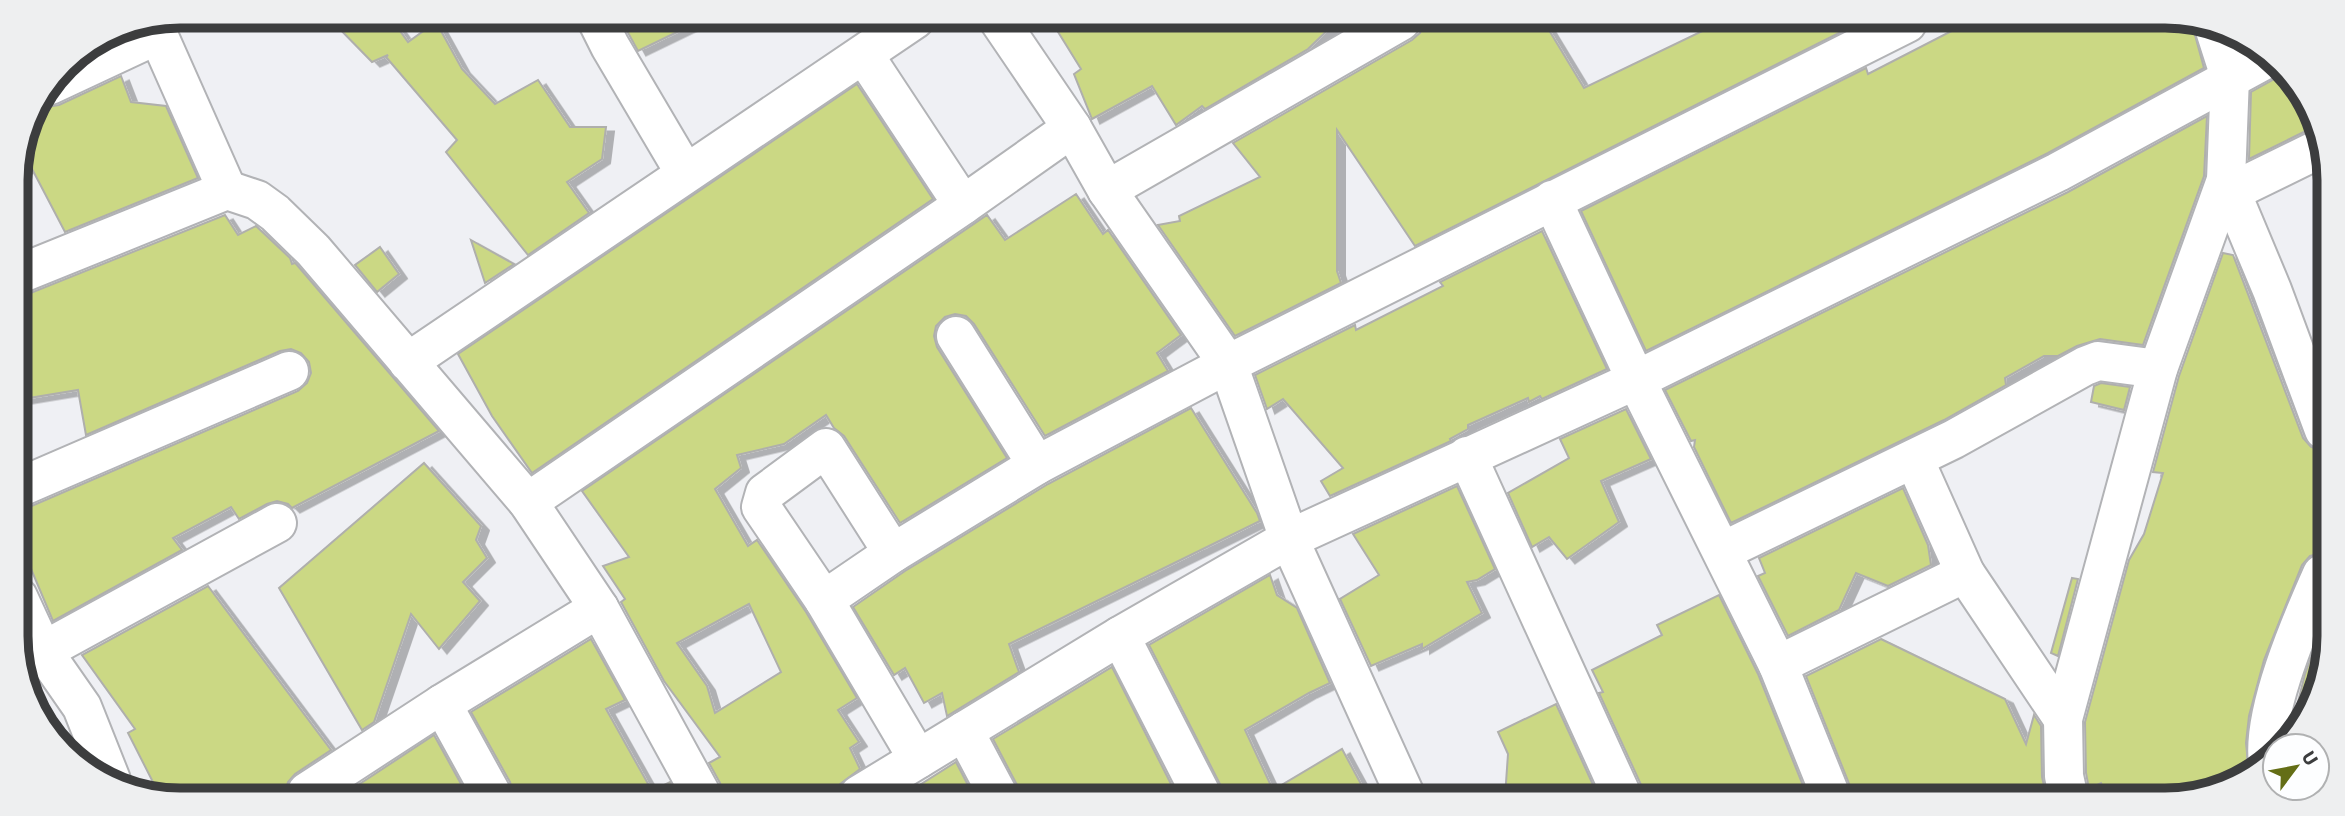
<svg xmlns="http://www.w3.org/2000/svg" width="2345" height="816" viewBox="0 0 2345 816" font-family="Signika,sans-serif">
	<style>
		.building { fill: #cbd884; stroke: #afafac; stroke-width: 2; fill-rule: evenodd; filter: url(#shadow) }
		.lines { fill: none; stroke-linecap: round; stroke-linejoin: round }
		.minor-casing { stroke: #b2b3b6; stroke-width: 42 }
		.minor { stroke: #fff; stroke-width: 38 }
		.rim { fill: none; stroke: #3c3d3e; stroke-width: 9 }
	</style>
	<defs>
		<filter id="shadow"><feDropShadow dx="8" dy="4.5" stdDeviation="0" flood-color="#0004"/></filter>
	</defs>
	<rect width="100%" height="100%" fill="#eff0f4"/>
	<!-- building -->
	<g class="building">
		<path d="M327,16L390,17L408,42L436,22L462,69L495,104L538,80L570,127H606L602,159L567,182L589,213L528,255L446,152L457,140L386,57L388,55L372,62Z"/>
		<path d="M620,18H706L638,51Z"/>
		<path d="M1050,19L1165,20L1337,21L1308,49L1205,109L1202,106L1176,125L1152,86L1092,119L1074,74L1081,69Z"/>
		<path d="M1424,21L1544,22L1584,88L1721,22L1850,23L1851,27L1415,246L1337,130V271L1341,283L1235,336L1158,225L1180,221L1179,216L1260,177L1233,143L1412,40L1420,33Z"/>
		<path d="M1967,23L2192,24L2204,68L2048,153L1646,351L1581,211L1866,68L1868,74Z"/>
		<path d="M2286,70L2314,127L2249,159L2251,92L2278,77Z"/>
		<path d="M121,76L131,102L166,106L198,178L65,232L31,167L16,171L33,108L37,102L47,107L59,105Z"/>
		<path d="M857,84L933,199L532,473L492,416L458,354Z"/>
		<path d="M2207,116L2204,176L2143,345L2100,339L2077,346L2058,356H2044L2005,378L2006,385L1944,420L1731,523L1694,447L1695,440L1691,441L1665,390L2068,192Z"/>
		<path d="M1076,194L1103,234L1108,230L1181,335L1157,353L1168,371L1045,436L974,324L966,316L955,314L945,317L936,326L934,336L937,347L1007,458L900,523L844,436L834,428L826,415L784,444L737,455L741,468L715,489L748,546L757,540L806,612L857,698L838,710L859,742L850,748L860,769L840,784L837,795L723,794L720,783L709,763L720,757L664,681L621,602L625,599L603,566L629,557L582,491L987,215L1005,240ZM749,604L781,672L715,713L707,686L677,643Z"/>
		<path d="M225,215L238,235L256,226L290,258L292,264L295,263L297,265L439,431L292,508L288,504L277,501L267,504L239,519L231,507L173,538L182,550L53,621L18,538V509L27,508L298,391L307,383L311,373L309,362L301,353L291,349L280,351L86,435L78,390L17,400V308L26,305L23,296Z"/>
		<path d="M1542,231L1607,369L1542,399L1540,396L1529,402L1528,398L1468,425V429L1450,439L1451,441L1330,496L1321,481L1343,468L1283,399L1267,409L1255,375L1355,325L1356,330L1443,286L1440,282Z"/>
		<path d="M471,240L514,264L485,283Z"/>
		<path d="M380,247L399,274L377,292L355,265Z"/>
		<path d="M2223,253L2233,255L2303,438L2311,447L2324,451L2322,553L2310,556L2302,565L2264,660L2249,716L2246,743L2249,772L2175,800H2109L2101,783L2089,789L2086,773L2085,722L2129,560L2144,534L2163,473L2153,472L2179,376Z"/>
		<path d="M2101,383L2130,387L2124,410L2091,402L2094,386Z"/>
		<path d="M1191,408L1257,513L1260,521L1009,644L1019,672L947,716L942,693L924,703L905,668L894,675L853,607L905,571L1048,484Z"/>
		<path d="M1626,409L1651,459L1601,481L1619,522L1567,559L1549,537L1532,547L1508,493L1569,458L1560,439Z"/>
		<path d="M424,463L481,526L476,540L487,558L463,582L480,601L439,649L411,614L374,722L362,730L279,588Z"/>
		<path d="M1457,486L1495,569L1477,580L1467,582L1482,613L1422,649V644L1371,666L1340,599L1379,575L1353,534Z"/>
		<path d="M1903,488L1928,545L1931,565L1888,586L1856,573L1839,610L1788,636L1758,576L1765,573L1759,558Z"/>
		<path d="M1270,575L1277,595L1297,608L1330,683L1309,693L1245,730L1273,790L1342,749L1368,797L1224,796L1221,786L1149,645Z"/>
		<path d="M2072,578L2078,579L2058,656L2051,653Z"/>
		<path d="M208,586L331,750L295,774L288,782L285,792H158L128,733L135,729L82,655Z"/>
		<path d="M1719,595L1758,674L1808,798H1644L1643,789L1599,693L1603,692L1592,670L1662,635L1657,625Z"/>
		<path d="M2321,631V688L2291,730L2305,674Z"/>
		<path d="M591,639L625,700L606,709L652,791L670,782L676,794L513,793L510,782L471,712Z"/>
		<path d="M1881,639L2005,699L2026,744L2034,715L2041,726L2042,777L2047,799H1853L1852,791L1806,676Z"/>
		<path d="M1112,667L1177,796L1020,795L1017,785L993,739Z"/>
		<path d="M1556,704L1599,798L1505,797L1508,754L1498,732Z"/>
		<path d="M434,735L466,793H346Z"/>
		<path d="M956,762L973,795H904Z"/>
	</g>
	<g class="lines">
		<defs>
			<g id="minor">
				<path d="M596,18L610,46L685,173"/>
				<path d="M998,19L1072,128L1107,190L1228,364L1289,539L1406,797"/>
				<path d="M152,21L227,190"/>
				<path d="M50,85L159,34"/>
				<path d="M2226,180L2272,290L2324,430"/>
				<path d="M1107,190L1401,21"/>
				<path d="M2231,192L2323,147"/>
				<path d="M1552,200L1636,380L1778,665L1832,799"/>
				<path d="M963,205L1072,128"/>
				<path d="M17,275L227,190L257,200L275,213L313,250L528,502L599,608L701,794"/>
				<path d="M956,336L1037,465"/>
				<path d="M408,362L915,19"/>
				<path d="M1467,456L1623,798"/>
				<path d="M1914,459L1965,573L2063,719"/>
				<path d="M18,488L289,371"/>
				<path d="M528,502L963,205L864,55"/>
				<path d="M1723,551L1954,439L2085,366L2098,361L2158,369"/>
				<path d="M18,597L43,651L82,707L111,780"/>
				<path d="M824,600L761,507L765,493L826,448L893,553"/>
				<path d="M1120,636L1202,796"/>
				<path d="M43,651L277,523"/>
				<path d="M1778,665L1965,573"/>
				<path d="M442,704L491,793"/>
				<path d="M964,731L998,795"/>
				<path d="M918,759L824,600L893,553L1037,465L1228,364L1907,23"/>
				<path d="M2268,763C2261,713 2301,621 2322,574"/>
				<path d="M307,792L442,704L599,608"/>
				<path d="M859,795L1120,636L1289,539L1636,380L2058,172L2268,58"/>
				<path d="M2069,799L2064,776L2063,719L2158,369L2226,180L2230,77L2213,24"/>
			</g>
		</defs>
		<!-- minor casing -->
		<use href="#minor" class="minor-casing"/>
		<!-- minor -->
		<use href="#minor" class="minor"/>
	</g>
	<!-- crop -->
	<path d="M0 0H2345V816H0ZM180 28H2165A152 152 0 0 1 2317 180V636A152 152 0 0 1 2165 788H180A152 152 0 0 1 28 636V180A152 152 0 0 1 180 28Z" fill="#eeeff0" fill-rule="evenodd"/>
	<path class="rim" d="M180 28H2165A152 152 0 0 1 2317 180V636A152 152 0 0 1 2165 788H180A152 152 0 0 1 28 636V180A152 152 0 0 1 180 28Z"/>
	<!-- north arrow -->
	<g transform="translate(2296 767) rotate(58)"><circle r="33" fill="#fdfeff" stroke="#b0b1b2" stroke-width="2"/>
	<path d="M0-5L12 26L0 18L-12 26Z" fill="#646e16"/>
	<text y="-10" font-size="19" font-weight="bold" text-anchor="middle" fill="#3c3d3e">U</text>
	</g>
</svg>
